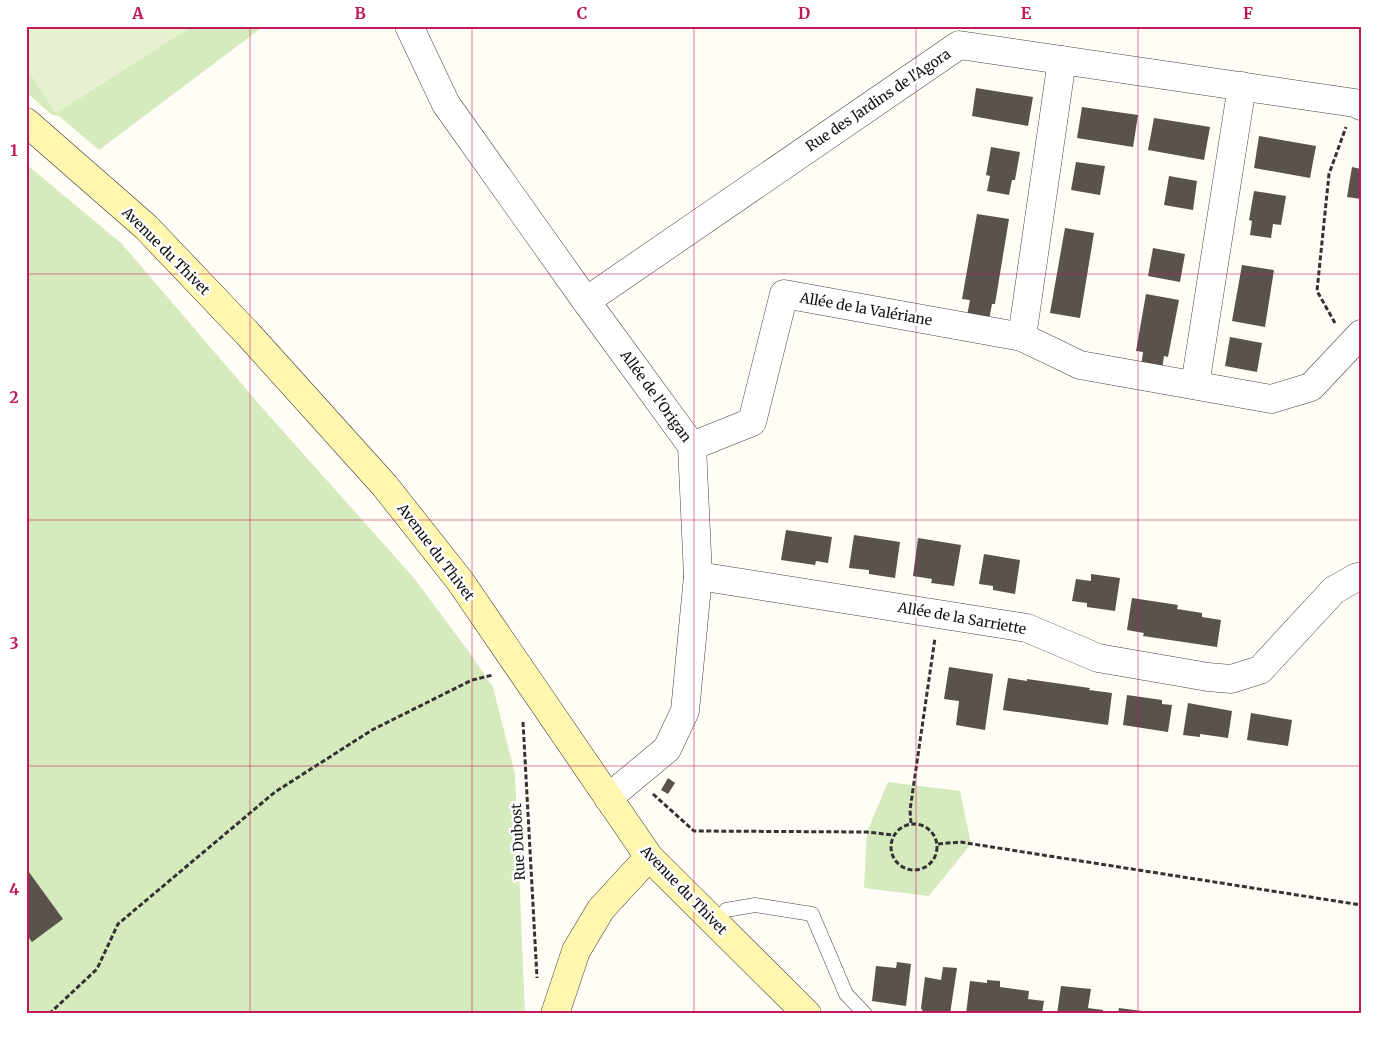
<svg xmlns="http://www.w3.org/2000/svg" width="1387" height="1040" viewBox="0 0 1387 1040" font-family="Merriweather,serif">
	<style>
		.green { fill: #d5ebbd }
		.pitch { fill: #e6f2cf }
		.building { fill: #5a524d }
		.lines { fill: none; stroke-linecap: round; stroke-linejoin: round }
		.service-casing { stroke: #444; stroke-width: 15 }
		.minor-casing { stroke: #444; stroke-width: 29 }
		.secondary-casing { stroke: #333; stroke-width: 29 }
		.path { stroke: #333; stroke-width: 3; stroke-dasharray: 5 2.5; stroke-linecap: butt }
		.service { stroke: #fff; stroke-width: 14 }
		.minor { stroke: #fff; stroke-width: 28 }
		.secondary { stroke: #fff6b0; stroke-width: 28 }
		.grid { fill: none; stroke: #c2185b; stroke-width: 1; stroke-opacity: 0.55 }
		.labels { text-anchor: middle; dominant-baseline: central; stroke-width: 5; stroke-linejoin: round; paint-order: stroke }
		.street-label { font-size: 14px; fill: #111; stroke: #fff }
		.neatline { fill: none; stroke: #c2185b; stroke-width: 2 }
		.grid-label { font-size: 16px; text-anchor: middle; font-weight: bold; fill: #c2185b }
	</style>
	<rect width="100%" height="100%" fill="#fffdf5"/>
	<!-- green -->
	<g class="green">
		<path d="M192,26H264L99,150L59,116L52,115L26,92V67L56,113Z"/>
		<path d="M26,164L122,244L265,411L414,578L469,652L493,687L515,774L525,1014H26Z"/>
		<path d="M888,782L960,791L971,844L929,896L864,888L867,832Z"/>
	</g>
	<!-- pitch -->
	<path class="pitch" d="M26,26H192L56,113L26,67Z"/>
	<!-- building -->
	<g class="building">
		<path d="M976,88L1033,97L1028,126L972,116Z"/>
		<path d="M1082,107L1138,115L1133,147L1077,138Z"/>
		<path d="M1154,118L1210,127L1204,160L1148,150Z"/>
		<path d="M1259,136L1316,146L1310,178L1254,168Z"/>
		<path d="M991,147L1020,152L1015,180H1012L1009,195L987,191L990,176L986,175Z"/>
		<path d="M1076,162L1105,166L1100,195L1071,190Z"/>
		<path d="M1352,167L1361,169V199L1347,197Z"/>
		<path d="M1169,176L1197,181L1193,210L1164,205Z"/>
		<path d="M1254,191L1286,196L1281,225L1273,224L1271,238L1250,235L1252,221L1249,220Z"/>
		<path d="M977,214L1009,219L995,304H992L989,320L967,316L970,300L962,299Z"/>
		<path d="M1065,228L1094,233L1080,318L1050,313Z"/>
		<path d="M1153,248L1185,254L1180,282L1148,276Z"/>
		<path d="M1242,265L1274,270L1265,327L1232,321Z"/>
		<path d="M1146,294L1179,300L1168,357L1164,356L1162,370L1141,367L1143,352L1136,351Z"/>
		<path d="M1230,337L1262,343L1257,372L1225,366Z"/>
		<path d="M786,530L832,537L828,563L816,561L815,565L781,560Z"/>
		<path d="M854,535L900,542L895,578L869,574V570L849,568Z"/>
		<path d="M918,538L961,545L954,586L931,583L932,579L913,576Z"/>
		<path d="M984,554L1020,560L1015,594L993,590V586L979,584Z"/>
		<path d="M1091,574L1120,578L1115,611L1087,607V603L1072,601L1076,579L1091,581Z"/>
		<path d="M1132,598L1178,605L1177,609L1202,613V617L1221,620L1217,647L1143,636L1144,633L1127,630Z"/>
		<path d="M949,667L993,674L985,730L956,725L959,701L944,699Z"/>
		<path d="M1008,678L1027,681V679L1090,688L1089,690L1112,693L1108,725L1003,710Z"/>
		<path d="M1127,695L1162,700V704L1172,705L1168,732L1123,725Z"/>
		<path d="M1188,703L1232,711L1228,738L1200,734V737L1183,735Z"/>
		<path d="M1251,713L1292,720L1288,746L1247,740Z"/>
		<path d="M668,778L675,783L668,794L661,790Z"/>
		<path d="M26,868L63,919L32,942L26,934Z"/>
		<path d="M897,962L911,964L906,1006L872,1001L876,966L896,968Z"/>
		<path d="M943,967L957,968L950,1014L924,1013L921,1008L925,977L941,980Z"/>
		<path d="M987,980L1000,981V987L1029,991L1028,999L1044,1001L1042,1014H966L970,981L987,983Z"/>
		<path d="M1061,986L1091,989L1088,1008L1103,1010V1014H1057Z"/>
		<path d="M1119,1008L1149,1012V1014H1118Z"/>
	</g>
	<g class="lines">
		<defs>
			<path id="service" d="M726,910L755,905L812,914L846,994L865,1014"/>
			<g id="minor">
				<path d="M409,26L446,104L586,301L692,446L698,576L685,711L667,749L608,798"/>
				<path d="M586,301L959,45L1355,103L1361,106"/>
				<path d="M1022,337L1062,60"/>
				<path d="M1195,385L1242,86"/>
				<path d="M692,446L752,422L784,294L1022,337L1080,365L1271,399L1311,387L1361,334"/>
				<path d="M698,576L1027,628L1098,658L1208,677L1231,679L1260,670L1334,590L1357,577H1361"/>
			</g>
			<g id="secondary">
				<path d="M26,122L146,227L248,334L385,486L460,581L649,857L807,1014"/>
				<path d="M555,1014L576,951L601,909L649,857"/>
			</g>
		</defs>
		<!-- service casing -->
		<use href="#service" class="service-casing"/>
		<!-- minor casing -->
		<use href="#minor" class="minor-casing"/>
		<!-- secondary casing -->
		<use href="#secondary" class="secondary-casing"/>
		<!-- path -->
		<g class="path">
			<path d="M1335,323L1317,291L1329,174L1346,127"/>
			<path d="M523,722L537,978"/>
			<path d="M653,794L694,831L867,832L893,835"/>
			<path d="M911,823L910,810L935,638"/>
			<circle cx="914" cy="847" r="23"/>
			<path d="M938,844L960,842L1361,905"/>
			<path d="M49,1014L97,969L118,924L275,792L372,730L472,680L493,675"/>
		</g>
		<!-- service -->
		<use href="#service" class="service"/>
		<!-- minor -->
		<use href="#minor" class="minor"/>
		<!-- secondary -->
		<use href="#secondary" class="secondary"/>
	</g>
	<!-- grid -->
	<path class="grid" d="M250,26V1014M472,26V1014M694,26V1014M916,26V1014M1138,26V1014M26,274H1361M26,520H1361M26,766H1361"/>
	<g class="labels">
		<!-- street labels -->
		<g class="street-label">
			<text transform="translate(878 100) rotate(-34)">Rue des Jardins de l'Agora</text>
			<text transform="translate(166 251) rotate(45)">Avenue du Thivet</text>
			<text transform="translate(866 309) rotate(10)">Allée de la Valériane</text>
			<text transform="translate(656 396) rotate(54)">Allée de l'Origan</text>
			<text transform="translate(436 552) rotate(53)">Avenue du Thivet</text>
			<text transform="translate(962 618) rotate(10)">Allée de la Sarriette</text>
			<text transform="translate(518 842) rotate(-93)">Rue Dubost</text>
			<text transform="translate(684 890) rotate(46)">Avenue du Thivet</text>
		</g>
	</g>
	<!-- border -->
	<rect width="1387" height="1040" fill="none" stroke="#ffffff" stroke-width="55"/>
	<rect x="28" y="28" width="1332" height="984" class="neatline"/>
	<g class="grid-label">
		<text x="138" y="19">A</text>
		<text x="360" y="19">B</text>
		<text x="582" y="19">C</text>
		<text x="804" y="19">D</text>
		<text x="1026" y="19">E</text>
		<text x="1248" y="19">F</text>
		<text x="14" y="156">1</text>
		<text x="14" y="403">2</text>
		<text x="14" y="649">3</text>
		<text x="14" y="895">4</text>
	</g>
</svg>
